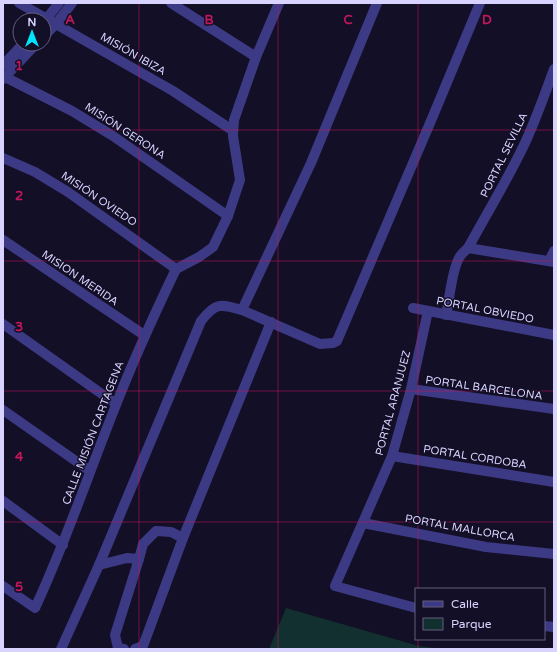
<svg xmlns="http://www.w3.org/2000/svg" width="557" height="652" viewBox="0 0 557 652" font-family="'Varela Round',sans-serif">
	<style>
		.green { fill: #12302f }
		.lines { fill: none; stroke-linecap: round; stroke-linejoin: round }
		.minor { stroke: #3d3a85; stroke-width: 10 }
		.grid { fill: none; stroke: #c2185b; stroke-width: 1; stroke-opacity: 0.55 }
		.labels { text-anchor: middle; dominant-baseline: central; stroke-width: 3; stroke-linejoin: round; paint-order: stroke }
		.street-label { font-size: 11px; fill: #d9d4ff; stroke: #130f26 }
		.grid-label { font-size: 13px; text-anchor: middle; font-weight: bold; fill: #c2185b; stroke: #130f26; stroke-width: 3; stroke-linejoin: round; paint-order: stroke }
	</style>
	<rect width="100%" height="100%" fill="#130f26"/>
	<!-- green -->
	<path class="green" d="M286,608L419,646L443,649H269Z"/>
	<g class="lines">
		<!-- minor -->
		<g class="minor">
			<path d="M19,3L173,91L232,130"/>
			<path d="M171,3L256,57"/>
			<path d="M44,22L59,3"/>
			<path d="M44,36L56,24L72,3"/>
			<path d="M3,65L23,44"/>
			<path d="M3,76L72,111L113,136L228,216"/>
			<path d="M3,79L36,44"/>
			<path d="M3,158L35,172L68,192L176,269"/>
			<path d="M3,240L144,335"/>
			<path d="M468,248L554,262"/>
			<path d="M549,261L554,251"/>
			<path d="M176,269L199,257L213,247L228,216L240,180L233,136L234,120L256,57L279,3"/>
			<path d="M413,308L554,335"/>
			<path d="M242,310L320,344L333,343L337,341L433,116L480,3"/>
			<path d="M446,315C450,298 451,273 459,258C461,254 465,251 468,248C487,213 508,179 525,143C536,119 545,94 554,69"/>
			<path d="M3,324L116,404"/>
			<path d="M411,389L554,409"/>
			<path d="M3,410L90,471"/>
			<path d="M392,456L554,482"/>
			<path d="M3,501L63,545"/>
			<path d="M363,523L486,547L554,554"/>
			<path d="M139,559L143,544L156,531L171,532L183,538"/>
			<path d="M99,565L127,558L139,559L115,635L118,648L124,649"/>
			<path d="M3,586L35,608C66,542 89,472 116,405C134,358 155,313 176,269"/>
			<path d="M416,608L335,586L392,456L411,389L428,311"/>
			<path d="M544,626L554,627"/>
			<path d="M61,649L99,565L201,321C216,302 221,304 242,310L311,163L377,3"/>
			<path d="M135,649L143,646L183,538L271,322"/>
		</g>
	</g>
	<!-- grid -->
	<path class="grid" d="M139,3V649M278,3V649M418,3V589M3,130H554M3,261H554M3,391H554M3,522H554M418,639V649"/>
	<g class="labels">
		<!-- street labels -->
		<g class="street-label">
			<text transform="translate(133 54) rotate(30)">MISIÓN IBIZA</text>
			<text transform="translate(125 131) rotate(33)">MISIÓN GERONA</text>
			<text transform="translate(504 155) rotate(-64)">PORTAL SEVILLA</text>
			<text transform="translate(99 199) rotate(34)">MISIÓN OVIEDO</text>
			<text transform="translate(80 278) rotate(34)">MISION MERIDA</text>
			<text transform="translate(485 310) rotate(11)">PORTAL OBVIEDO</text>
			<text transform="translate(484 388) rotate(8)">PORTAL BARCELONA</text>
			<text transform="translate(393 403) rotate(-75)">PORTAL ARANJUEZ</text>
			<text transform="translate(93 433) rotate(-69)">CALLE MISIÓN CARTAGENA</text>
			<text transform="translate(475 457) rotate(9)">PORTAL CORDOBA</text>
			<text transform="translate(460 528) rotate(10)">PORTAL MALLORCA</text>
		</g>
	</g>
	<g class="grid-label">
		<text x="70" y="24">A</text>
		<text x="209" y="24">B</text>
		<text x="348" y="24">C</text>
		<text x="487" y="24">D</text>
		<text x="19" y="70">1</text>
		<text x="19" y="200">2</text>
		<text x="19" y="331">3</text>
		<text x="19" y="461">4</text>
		<text x="19" y="591">5</text>
	</g>
	<!-- border -->
	<rect width="557" height="652" fill="none" stroke="#d9d4ff" stroke-width="8"/>
	<!-- legend -->
	<rect x="415" y="588" width="130" height="52" fill="#130f26" stroke="#625e7d"/>
	<rect x="423" y="601" width="20" height="6" fill="#3d3a85" stroke="#625e7d"/>
	<text x="451" y="608" font-size="12" fill="#d9d4ff">Calle</text>
	<rect x="423" y="618" width="20" height="12" fill="#12302f" stroke="#625e7d"/>
	<text x="451" y="628" font-size="12" fill="#d9d4ff">Parque</text>
	<!-- north arrow -->
	<g transform="translate(32 32)"><circle r="19" fill="#130f26" stroke="#625e7d"/>
	<path d="M0-3L7 15L0 10L-7 15Z" fill="#00e5ff"/>
	<text y="-6" font-size="11" font-weight="bold" text-anchor="middle" fill="#d9d4ff">N</text>
	</g>
</svg>
